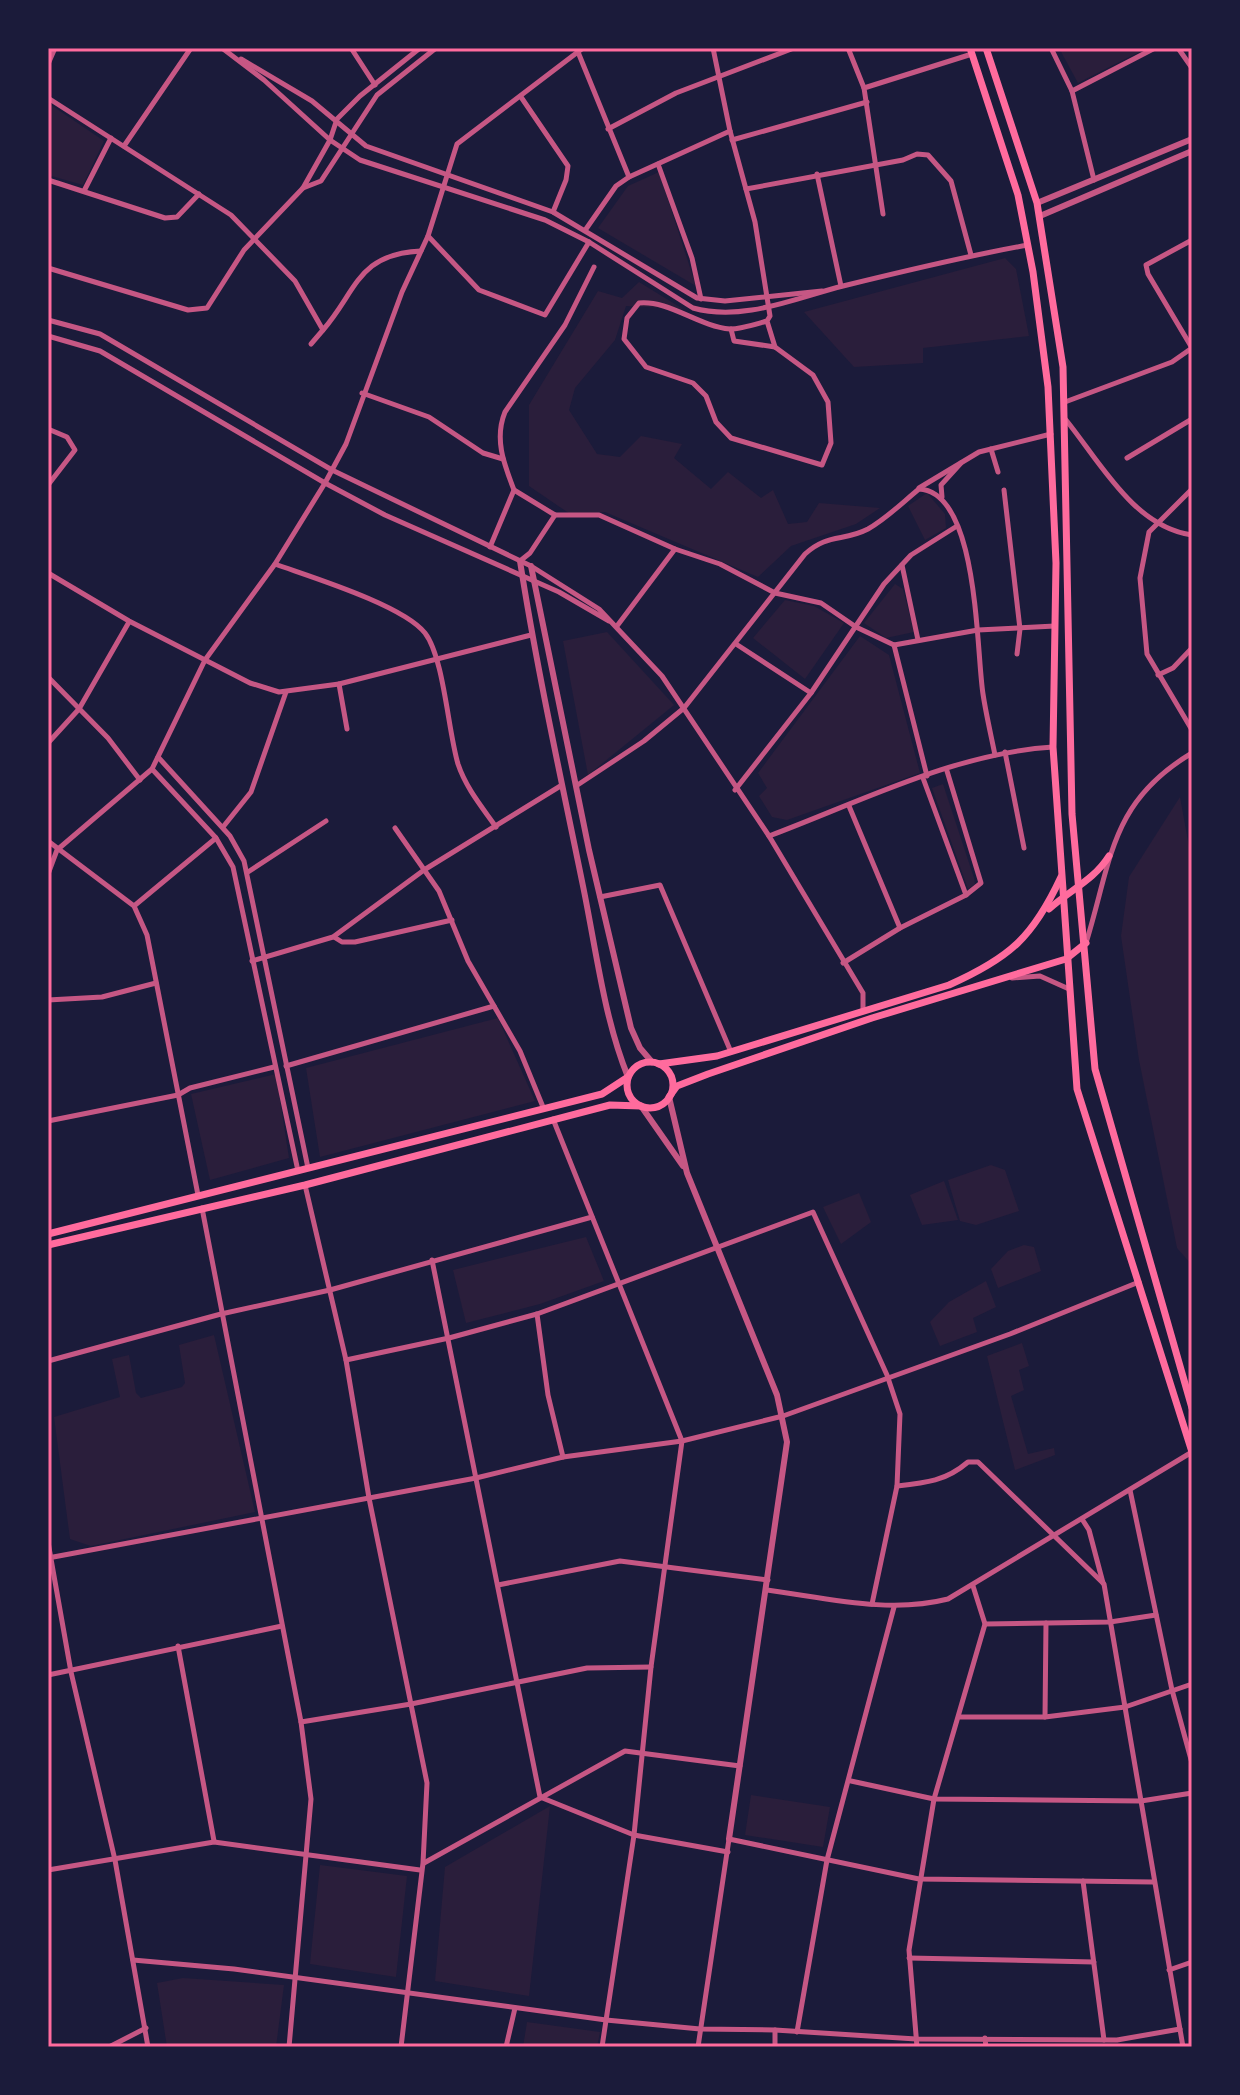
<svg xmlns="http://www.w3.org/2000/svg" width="1240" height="2095" viewBox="0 0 1240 2095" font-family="'Roboto Condensed',sans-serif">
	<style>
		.green { fill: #2a1e3b }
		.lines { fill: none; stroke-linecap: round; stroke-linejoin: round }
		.minor { stroke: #c65784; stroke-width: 5 }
		.tertiary { stroke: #c65784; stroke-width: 6 }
		.secondary { stroke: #ff6b9d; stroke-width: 7 }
		.neatline { fill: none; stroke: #ff6b9d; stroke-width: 3 }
	</style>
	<rect width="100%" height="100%" fill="#1b1b3a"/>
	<!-- green -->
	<g class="green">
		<path d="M1059,48H1147L1078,83Z"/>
		<path d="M48,103L104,141L83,185L48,175Z"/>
		<path d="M659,172L696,286L598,228L628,186Z"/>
		<path d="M1005,258L1016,269L1029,336L923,348V363L854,367L804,312Z"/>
		<path d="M639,282L683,309L626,306L615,340L575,388L569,410L597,454L620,457L641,436L682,444L674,458L711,489L728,472L761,498L773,490L788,524L807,522L819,503L880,508L856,524L791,546L758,577L605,512L573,516L529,486V405L598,291L622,298Z"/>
		<path d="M927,493L945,514L946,528L925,540L908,506Z"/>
		<path d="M895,584L903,589L914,632L886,638L864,623Z"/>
		<path d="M785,600L814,606L844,623L805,679L753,638Z"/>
		<path d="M607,632L674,705L588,775L563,641Z"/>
		<path d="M860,636L889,655L920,773L787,820L772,817L759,796L767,788L758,773Z"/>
		<path d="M943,784L974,878L975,884L968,889L932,788Z"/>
		<path d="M1180,797L1192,863V1265L1177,1248L1139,1060L1121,936L1129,877Z"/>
		<path d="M498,1018L535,1101L320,1157L306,1068Z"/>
		<path d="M276,1074L289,1158L210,1180L191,1094Z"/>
		<path d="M991,1165L1005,1170L1019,1211L976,1225L960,1221L948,1180Z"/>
		<path d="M944,1181L958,1220L922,1225L910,1195Z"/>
		<path d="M859,1193L871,1222L841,1244L823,1207Z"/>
		<path d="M586,1237L604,1281L540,1304L466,1323L453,1270Z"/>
		<path d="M1024,1245L1034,1247L1041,1271L998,1288L991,1269L1008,1251Z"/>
		<path d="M986,1281L996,1307L973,1318L977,1332L940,1346L930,1322L949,1302Z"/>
		<path d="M214,1335L255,1512L91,1546L70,1539L54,1417L120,1397L112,1359L129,1355L136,1393L141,1398L182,1387L185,1383L179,1345Z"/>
		<path d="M1022,1343L1029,1366L1019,1370L1024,1390L1011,1396L1028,1454L1054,1448L1055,1455L1015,1470L987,1356Z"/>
		<path d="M751,1795L830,1807L823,1847L745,1835Z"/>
		<path d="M550,1806L529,1996L435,1981L445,1867Z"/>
		<path d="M320,1865L407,1876L396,1977L310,1964Z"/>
		<path d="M183,1978L284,1985L276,2047H167L157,1983Z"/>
		<path d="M527,2022L600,2032L597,2047H523Z"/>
	</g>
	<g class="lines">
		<!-- minor -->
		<g class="minor">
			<path d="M222,48L264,80L330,140L360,160L545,220L589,242L693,308C743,322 795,298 843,286C904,271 966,256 1028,245"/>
			<path d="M351,48L375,85"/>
			<path d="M583,48L457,144L428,236L479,290L545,315L589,242"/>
			<path d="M713,48L730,131L755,222L770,316L767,321L775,347L813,375L828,402L831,443L822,465L731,438L716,422L706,396L693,383L646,367L624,339L627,318L639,303C669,300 698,326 730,329C741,329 756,324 767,321"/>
			<path d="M848,48L864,88"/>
			<path d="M1051,48L1072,91L1094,180"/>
			<path d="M1178,48L1192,68"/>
			<path d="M578,52L629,177"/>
			<path d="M241,59L312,101L366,146L553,212L697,298L725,301L822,291"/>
			<path d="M48,64L55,48"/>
			<path d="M1072,91L1155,48"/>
			<path d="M521,97L568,166L566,180L553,212"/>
			<path d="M48,98L231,215L295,281L323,330C357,291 357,254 421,251"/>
			<path d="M608,129L676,93L794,48"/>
			<path d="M732,140L867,102"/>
			<path d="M124,146L191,48"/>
			<path d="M658,164L692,258L701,299"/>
			<path d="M817,174L841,286"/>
			<path d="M48,180L165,218L177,217L199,194"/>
			<path d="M303,188L321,181L377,95L436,48"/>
			<path d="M746,189L903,160L917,154L928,155L951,181L971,255"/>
			<path d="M84,191L111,138"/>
			<path d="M883,214L864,88L972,54"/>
			<path d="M586,229L616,186L629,177L730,131"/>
			<path d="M48,268L188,310L207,308L244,250L303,188L330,140L337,119L360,96L420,48"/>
			<path d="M48,320L100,334L332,470L531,566L599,609L662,676L769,836L863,993V1011"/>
			<path d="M731,329L734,341L775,347"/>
			<path d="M48,336L100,351L325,483L385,515L559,592L609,621"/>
			<path d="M311,344L323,330"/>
			<path d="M1192,348L1148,274L1146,265L1192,240"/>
			<path d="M362,393L429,417L483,453L503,459"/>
			<path d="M1065,402L1172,362L1192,348"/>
			<path d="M1066,420C1100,462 1134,527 1192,535"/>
			<path d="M48,429L67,437L75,450L48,485"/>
			<path d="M991,449L998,472"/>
			<path d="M1127,458L1192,419"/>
			<path d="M919,488L979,452L1051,434"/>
			<path d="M1192,489L1149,532L1140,578L1147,654L1192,730"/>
			<path d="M514,490L555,515L530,553L520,561"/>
			<path d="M1004,490L1020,629L1017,654"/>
			<path d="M942,497L941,485L961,463"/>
			<path d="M555,515H599L675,549"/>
			<path d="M490,547L514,490C504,464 494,439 505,412L565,325L594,267"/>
			<path d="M275,564C311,577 403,605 425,633C444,658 448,731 458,764C466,788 482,807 496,827"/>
			<path d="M902,565L918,640"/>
			<path d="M48,573L129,621L250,683L279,692L339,684"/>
			<path d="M617,626L675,549L720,564L775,593L821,603L856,627L894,645L978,630L1055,626"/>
			<path d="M736,644L811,693"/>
			<path d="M894,645L927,776"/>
			<path d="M1158,675L1173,668L1192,648"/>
			<path d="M48,677L108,738L140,780"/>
			<path d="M347,729L339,684L531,635"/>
			<path d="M48,743L79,709L129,622"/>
			<path d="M1005,752L1024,848"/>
			<path d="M158,757L230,836L244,861L308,1168"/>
			<path d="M152,769L216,838L233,867L298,1171"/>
			<path d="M923,778L966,895"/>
			<path d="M576,786L644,741L684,708L805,554C828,533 843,542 868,529C886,519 903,502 919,489C979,492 976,650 983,694C986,714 991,735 995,755"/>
			<path d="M735,790L811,693L884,584L911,555L957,526"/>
			<path d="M849,806L900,928"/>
			<path d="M223,827L251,792L286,692"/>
			<path d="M395,828L439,891L468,961L520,1051L543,1107"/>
			<path d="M769,836C860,802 955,753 1053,747"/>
			<path d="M48,841L134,906L147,935L198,1195"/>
			<path d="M248,872L326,821"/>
			<path d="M48,874L57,850L152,769L205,660L275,564L325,483L346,444L402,292L428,236"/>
			<path d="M600,897L660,885L731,1052"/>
			<path d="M134,906L216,838"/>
			<path d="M334,937L342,942H355L452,920"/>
			<path d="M1086,943C1112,859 1110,802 1192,753"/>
			<path d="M252,961L333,937L424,870L562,785"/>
			<path d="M843,963L900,928L966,895L981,883L947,771"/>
			<path d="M1012,978L1040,976L1069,989"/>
			<path d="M48,1000L102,997L156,983"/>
			<path d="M286,1066L494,1006"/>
			<path d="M553,1119L682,1441L651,1667L634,1835L602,2047"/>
			<path d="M48,1121L178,1095L190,1088L274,1067"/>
			<path d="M305,1185L346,1360L369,1498L427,1783L423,1863L401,2047"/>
			<path d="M202,1208L301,1722L311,1799L289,2047"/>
			<path d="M432,1260L540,1797L634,1835L728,1852"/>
			<path d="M537,1314L548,1395L563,1457"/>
			<path d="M346,1360L449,1338L537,1314L813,1212L887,1375L900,1414L897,1486L872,1604"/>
			<path d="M48,1361L221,1314L330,1290L592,1217"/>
			<path d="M897,1486C926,1483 946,1481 968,1462H978L1104,1584L1183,2047"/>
			<path d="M1130,1490L1172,1690L1192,1763"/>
			<path d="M1082,1519L1089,1530L1103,1583"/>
			<path d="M48,1542L71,1672L115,1860L148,2047"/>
			<path d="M48,1558L476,1478L563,1457L682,1441L783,1416L1010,1334L1139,1282"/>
			<path d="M498,1585L620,1561L768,1580"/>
			<path d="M767,1590C827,1598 889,1614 948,1599L1192,1452"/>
			<path d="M985,1624L1110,1622L1156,1615"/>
			<path d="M178,1646L214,1841"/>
			<path d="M48,1675L282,1626"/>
			<path d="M960,1717H1045L1125,1707L1192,1684"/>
			<path d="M1045,1717L1046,1623"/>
			<path d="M301,1722L411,1704L587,1668L651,1667"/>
			<path d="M851,1781L934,1799L1141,1801L1192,1793"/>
			<path d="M424,1863L625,1751L740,1766"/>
			<path d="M48,1870L214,1842L420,1870"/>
			<path d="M1083,1881L1104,2040"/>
			<path d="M909,1958L1094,1962"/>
			<path d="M133,1960L234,1969L606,2020L700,2029L775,2030L916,2039L1117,2040L1180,2029"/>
			<path d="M1169,1970L1192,1962"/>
			<path d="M797,2032L827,1860L894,1607"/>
			<path d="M985,2038L986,2047"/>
			<path d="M109,2047L146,2028"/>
			<path d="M506,2047L515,2008"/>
			<path d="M698,2047L729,1839L919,1879L1153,1882"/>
			<path d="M775,2047V2030"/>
			<path d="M917,2047L909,1950L934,1799L985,1624L973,1586"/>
		</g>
		<!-- tertiary -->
		<g class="tertiary">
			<path d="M1037,203L1192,139"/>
			<path d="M1040,216L1192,151"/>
			<path d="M520,561C537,670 561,778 583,886C596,949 604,1018 628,1077"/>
			<path d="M531,566L589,850L631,1028L640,1048L652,1062"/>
			<path d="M669,1097L687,1173L777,1395L787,1442L729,1839"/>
			<path d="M641,1106L683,1166"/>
		</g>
		<!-- secondary -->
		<g class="secondary">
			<path d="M970,48L1018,195L1033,272L1048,387L1056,563L1053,747L1077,1089L1192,1452"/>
			<path d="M986,48L1037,203L1063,367L1072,814L1095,1069L1192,1408"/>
			<path d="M1049,909C1070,890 1094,880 1109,856"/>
			<circle cx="650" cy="1085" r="23"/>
			<path d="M659,1064L717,1056L949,985C1010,958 1033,937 1061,877"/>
			<path d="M669,1097L677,1086L708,1074L872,1018L1066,959L1086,943"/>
			<path d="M48,1234L602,1094L628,1077"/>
			<path d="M48,1245L305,1185L610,1105L641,1106"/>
		</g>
	</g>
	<!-- border -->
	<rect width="1240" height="2095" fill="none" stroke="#1b1b3a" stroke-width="100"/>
	<rect x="50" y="50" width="1140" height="1995" class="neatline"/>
</svg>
